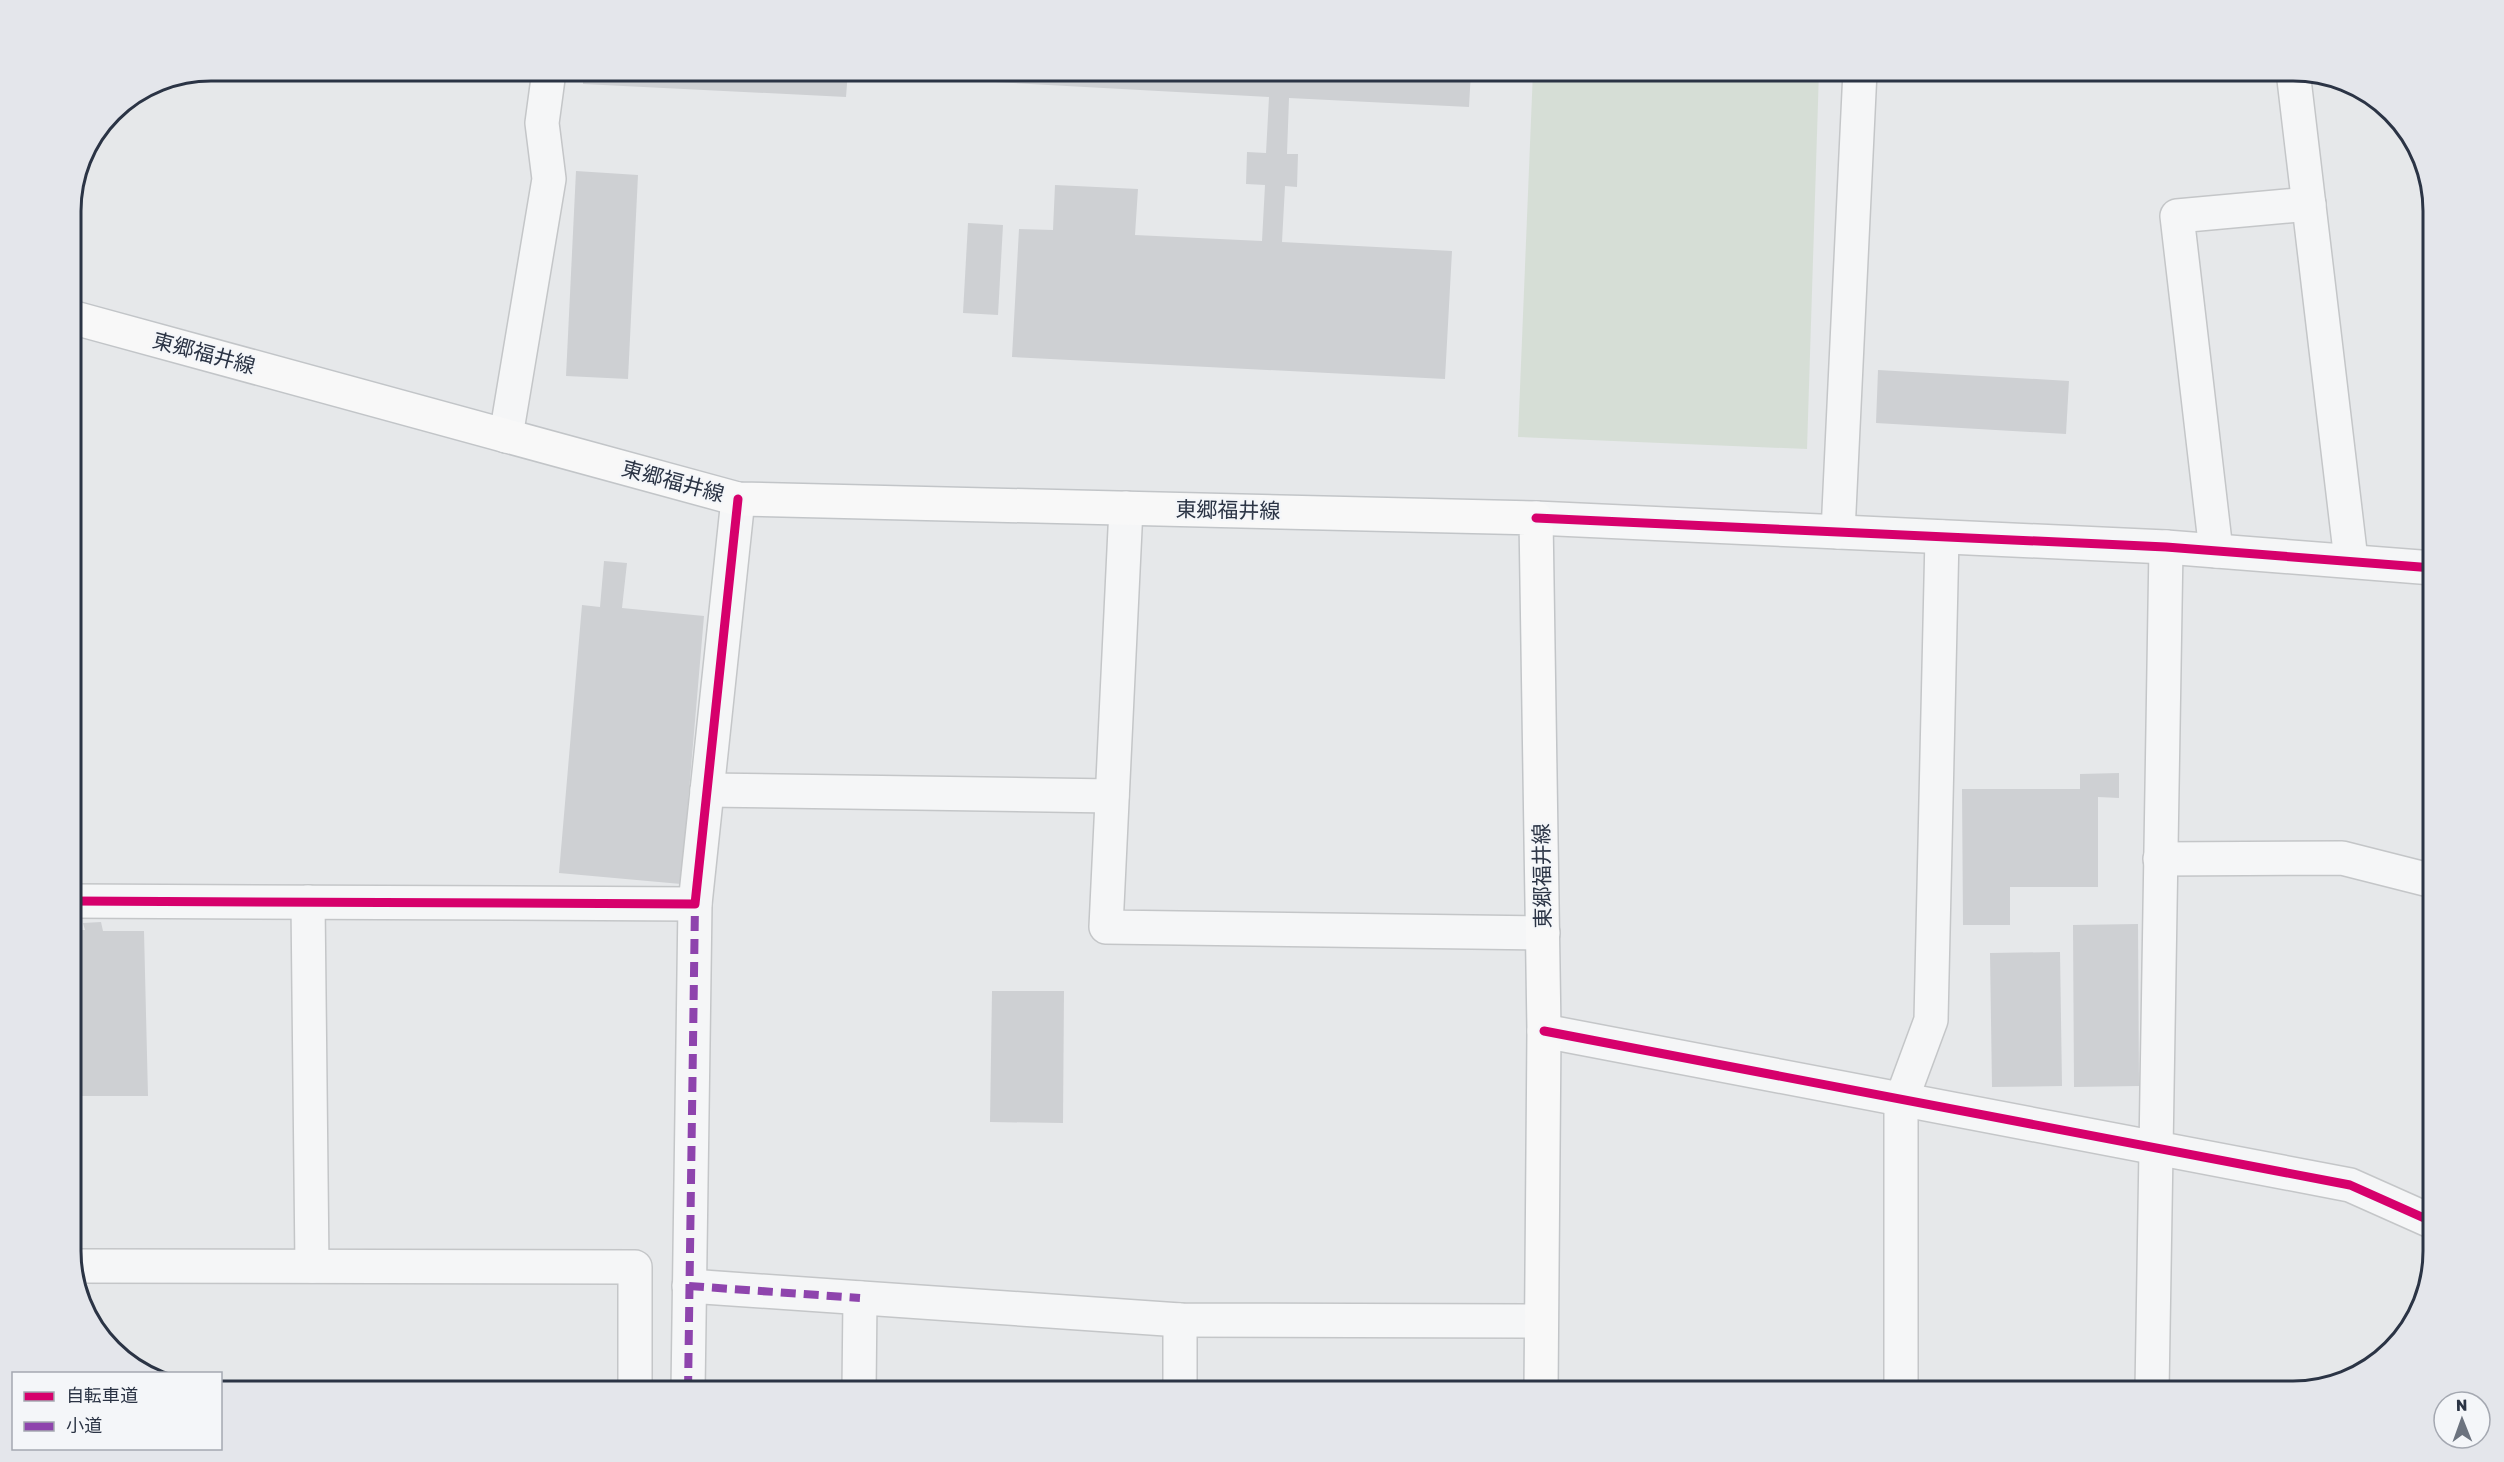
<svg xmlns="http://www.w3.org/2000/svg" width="2504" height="1462" viewBox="0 0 2504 1462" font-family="Rubik,'Noto Sans JP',sans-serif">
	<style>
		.green { fill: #d6ded6 }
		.building { fill: #ced0d3 }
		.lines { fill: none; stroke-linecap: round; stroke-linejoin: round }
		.minor-casing { stroke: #c4c6c8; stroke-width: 36 }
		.major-casing { stroke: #c2c5c8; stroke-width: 36 }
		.minor { stroke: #f5f6f7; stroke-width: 33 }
		.major { stroke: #f8f8f8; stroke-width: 33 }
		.quiet { stroke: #8e44ad; stroke-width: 8; stroke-dasharray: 15 8; stroke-linecap: butt }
		.cycleway-casing { stroke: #f4f6f9; stroke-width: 13 }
		.cycleway { stroke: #d6006c; stroke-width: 9 }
		.labels { text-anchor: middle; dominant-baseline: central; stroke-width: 4.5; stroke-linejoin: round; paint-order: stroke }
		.street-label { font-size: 21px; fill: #2b3445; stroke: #f4f6f9 }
		.rim { fill: none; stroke: #2b3445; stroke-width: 3 }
	</style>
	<rect width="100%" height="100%" fill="#e6e8ea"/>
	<!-- green -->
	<path class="green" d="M1533,71H1819L1807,449L1518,437Z"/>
	<!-- building -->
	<g class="building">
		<path d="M583,71H848L846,97L583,84Z"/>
		<path d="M996,71H1471L1469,107L1289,98L1287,154H1298L1297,187L1285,186L1282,242L1452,251L1445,379L1012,357L1019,229L1053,230L1055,185L1138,189L1135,235L1262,241L1265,185L1246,184L1247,152L1266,153L1269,97L995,82Z"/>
		<path d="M576,171L638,175L628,379L566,376Z"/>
		<path d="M968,223L1003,225L998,315L963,313Z"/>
		<path d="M1878,370L2069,381L2066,434L1876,423Z"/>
		<path d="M604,561L627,563L622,608L704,616L681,884L559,873L582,605L600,607Z"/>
		<path d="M2119,773V798L2098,797V887H2010V925H1963L1962,789H2080V774Z"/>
		<path d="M101,922L103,931H144L148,1096H71V930H85L83,923Z"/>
		<path d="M2138,924L2139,1086L2074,1087L2073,925Z"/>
		<path d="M2060,952L2062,1086L1992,1087L1990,953Z"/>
		<path d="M992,991H1064L1063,1123L990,1122Z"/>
	</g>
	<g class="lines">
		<defs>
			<g id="minor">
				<path d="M2293,71L2351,560"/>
				<path d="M506,436L549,179L542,123L549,71"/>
				<path d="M1126,508L1106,927L1543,933"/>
				<path d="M1536,518L2166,547L2433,568"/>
				<path d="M1838,532L1860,71"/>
				<path d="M2216,551L2177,216L2309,204"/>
				<path d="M707,790L1112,796"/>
				<path d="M2160,859L2342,858L2433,881"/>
				<path d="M71,901L695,904"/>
				<path d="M308,902L312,1266"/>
				<path d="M1544,1031L2350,1185L2433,1222"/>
				<path d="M73,1266L635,1267V1391"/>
				<path d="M689,1286L1180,1320L1541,1321"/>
				<path d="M688,1391L695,904L738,499"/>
				<path d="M859,1391L860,1298"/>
				<path d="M1180,1391V1320"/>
				<path d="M1901,1391V1101L1931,1020L1942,537"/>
				<path d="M2152,1391L2166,547"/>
			</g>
			<path id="major" d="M71,317L738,499L1536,518L1544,1031L1541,1391"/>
		</defs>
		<!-- minor casing -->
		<use href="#minor" class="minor-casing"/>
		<!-- major casing -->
		<use href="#major" class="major-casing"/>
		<!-- minor -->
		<use href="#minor" class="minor"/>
		<!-- major -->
		<use href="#major" class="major"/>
		<!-- quiet -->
		<g class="quiet">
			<path d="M689,1286L860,1298"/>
			<path d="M688,1391L695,904"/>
		</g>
		<defs>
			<g id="cycleway">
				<path d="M1536,518L2166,547L2433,568"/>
				<path d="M71,901L695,904L738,499"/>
				<path d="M1544,1031L2350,1185L2433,1222"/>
			</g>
		</defs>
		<!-- cycleway casing -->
		<use href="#cycleway" class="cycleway-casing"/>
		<!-- cycleway -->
		<use href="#cycleway" class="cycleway"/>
	</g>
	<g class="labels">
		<!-- street labels -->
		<g class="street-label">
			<text transform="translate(204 353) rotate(15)">東郷福井線</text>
			<text transform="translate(673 481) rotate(15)">東郷福井線</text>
			<text transform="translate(1228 510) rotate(1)">東郷福井線</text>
			<text transform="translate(1542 876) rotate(-91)">東郷福井線</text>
		</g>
	</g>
	<!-- crop -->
	<path d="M0 0H2504V1462H0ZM211 81H2293A130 130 0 0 1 2423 211V1251A130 130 0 0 1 2293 1381H211A130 130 0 0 1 81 1251V211A130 130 0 0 1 211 81Z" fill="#e4e6eb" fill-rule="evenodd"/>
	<path class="rim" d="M211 81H2293A130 130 0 0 1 2423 211V1251A130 130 0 0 1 2293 1381H211A130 130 0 0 1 81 1251V211A130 130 0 0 1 211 81Z"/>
	<!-- legend -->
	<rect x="12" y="1372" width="210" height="78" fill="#f4f6f9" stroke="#a4a8b1" stroke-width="1.5"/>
	<rect x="24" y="1392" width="30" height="9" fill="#d6006c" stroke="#a4a8b1" stroke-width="1.5"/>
	<text x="66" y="1402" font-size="18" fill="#2b3445">自転車道</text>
	<rect x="24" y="1422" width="30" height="9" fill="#8e44ad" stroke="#a4a8b1" stroke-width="1.5"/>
	<text x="66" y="1432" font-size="18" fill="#2b3445">小道</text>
	<!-- north arrow -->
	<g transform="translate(2462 1420) rotate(359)"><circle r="28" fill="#f4f6f9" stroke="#a4a8b1" stroke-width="1.5"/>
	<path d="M0-4.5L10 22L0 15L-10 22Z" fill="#6c737f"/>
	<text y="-9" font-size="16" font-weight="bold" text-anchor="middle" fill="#2b3445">N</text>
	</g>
</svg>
